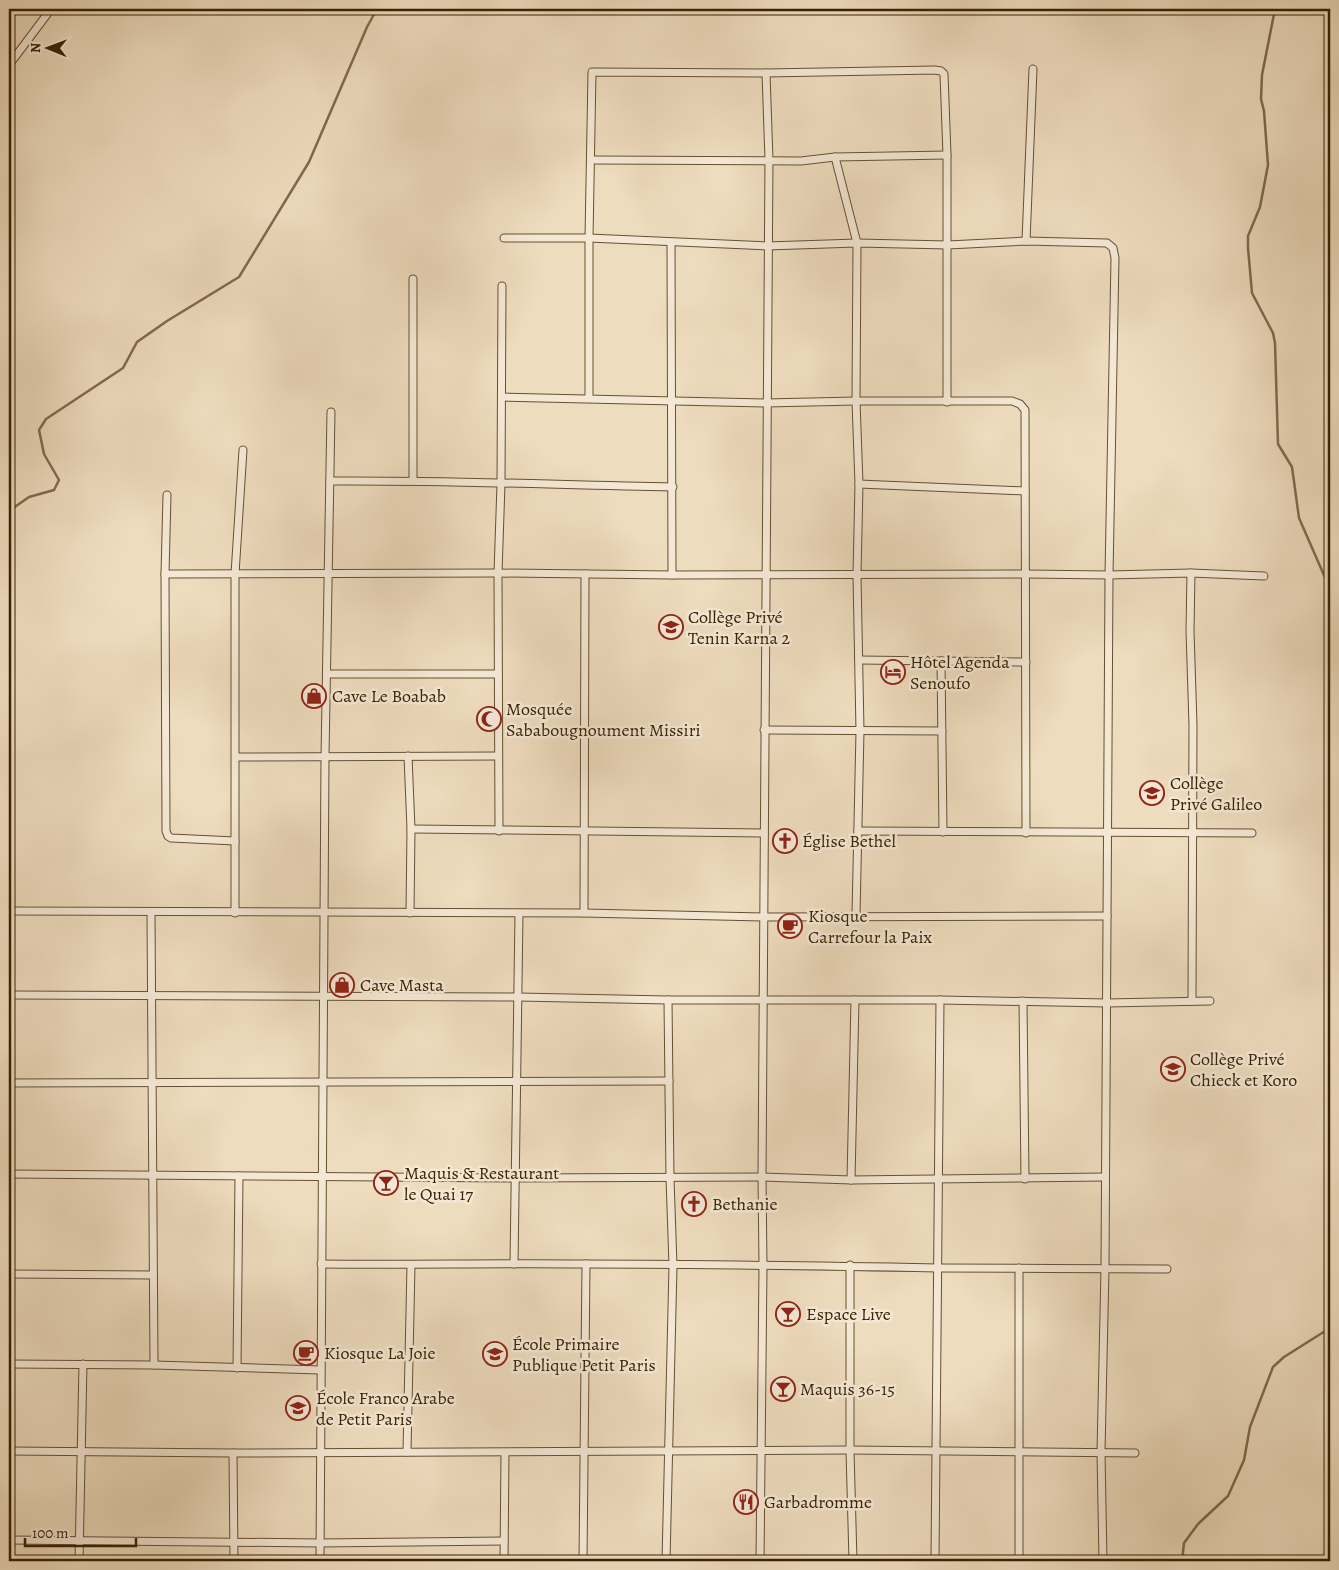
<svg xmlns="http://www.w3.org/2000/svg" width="1339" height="1570" viewBox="0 0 1339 1570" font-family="Alegreya,serif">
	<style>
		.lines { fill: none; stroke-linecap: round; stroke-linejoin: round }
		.stream { stroke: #806b4c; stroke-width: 2.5 }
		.minor-casing { stroke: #665031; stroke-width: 9 }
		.minor { stroke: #f4e8d5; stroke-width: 7 }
		.labels { text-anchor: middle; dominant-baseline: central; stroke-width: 5; stroke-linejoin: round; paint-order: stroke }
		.poi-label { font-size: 18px; fill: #392102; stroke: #f4e8d5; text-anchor: start }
	</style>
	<rect width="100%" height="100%" fill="#eedcbe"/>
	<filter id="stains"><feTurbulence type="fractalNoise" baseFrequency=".004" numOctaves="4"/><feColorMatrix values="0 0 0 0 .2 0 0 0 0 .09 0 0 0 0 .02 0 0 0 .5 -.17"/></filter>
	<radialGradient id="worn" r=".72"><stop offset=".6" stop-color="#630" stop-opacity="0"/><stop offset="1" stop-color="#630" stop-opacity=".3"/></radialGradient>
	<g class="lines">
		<!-- stream -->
		<g class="stream">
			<path d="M1275,9L1262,75L1261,99L1264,111L1268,165L1260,207L1248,236V248L1252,293L1273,333L1275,343L1278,444L1292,467L1299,518L1330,589"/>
			<path d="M9,511L29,497L54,490L59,480L44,454L39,430L46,419L123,368L137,342L167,321L239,277L309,162L367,27L377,9"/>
			<path d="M1182,1561L1184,1543L1198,1524L1228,1496L1244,1460L1250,1427L1273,1367L1284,1357L1330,1328"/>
		</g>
		<defs>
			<g id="minor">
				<path d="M9,65L51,9"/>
				<path d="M835,157L857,243L856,401L859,484L857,575L860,731L856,915"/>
				<path d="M592,160L801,161L835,157L947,155"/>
				<path d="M504,238H589L767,246L857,243L948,245L1026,241L1107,243L1113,248L1115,258L1109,575L1105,1268L1101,1452L1103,1561"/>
				<path d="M1026,241L1033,69"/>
				<path d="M671,242L672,575"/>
				<path d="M502,397L766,403L856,401H1012L1020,404L1025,410L1026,833"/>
				<path d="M589,398V238L592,72L766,73L935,70L941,71L944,74L947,155V402"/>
				<path d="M413,480V279"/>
				<path d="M330,481C444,480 558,485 673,487"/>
				<path d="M859,484L1025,491"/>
				<path d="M167,495L165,574L166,831L168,836L171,838L235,841"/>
				<path d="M1191,573L1190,631L1193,725L1192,1001"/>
				<path d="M165,574L498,573L672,575L1026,574L1109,575L1191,573L1264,576"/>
				<path d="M859,660L1026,662"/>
				<path d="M941,661L943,832"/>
				<path d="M327,674H498"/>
				<path d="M764,730L942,731"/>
				<path d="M408,756L411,829L410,913"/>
				<path d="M236,757L498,756"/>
				<path d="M411,829L764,833"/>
				<path d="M499,831L498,573L501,484L502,286"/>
				<path d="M858,831L1252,833"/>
				<path d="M9,911L584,913L763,917L1107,916"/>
				<path d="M151,913L154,1365"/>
				<path d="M235,913V574L243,450"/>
				<path d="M584,913L585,574"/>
				<path d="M9,995L518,997L668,1000H940L1107,1003L1210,1001"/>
				<path d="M1023,1001L1025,1179"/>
				<path d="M9,1083L669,1081"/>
				<path d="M9,1174L514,1178L762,1177L851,1180L1105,1177"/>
				<path d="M851,1180L855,1000"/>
				<path d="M321,1264C409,1265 497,1263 585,1264C702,1264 820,1266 938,1268C1014,1269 1091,1268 1167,1269"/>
				<path d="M514,1264L519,914"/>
				<path d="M850,1265V1450L853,1561"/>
				<path d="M9,1274L153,1275"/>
				<path d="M9,1364L154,1365L320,1370"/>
				<path d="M237,1368L239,1176"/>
				<path d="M9,1451L233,1453L850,1450L1135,1453"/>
				<path d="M407,1452L411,1265"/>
				<path d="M233,1453L234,1561"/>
				<path d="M9,1540L320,1543L504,1541"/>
				<path d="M79,1561L83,1364"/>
				<path d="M320,1561L325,757L331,412"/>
				<path d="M504,1561L505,1453"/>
				<path d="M583,1561L586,1264"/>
				<path d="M666,1561L673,1266L670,1178L668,1000"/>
				<path d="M760,1561L763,1266L762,1177L769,160L766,73"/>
				<path d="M935,1561L940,1000"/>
				<path d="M1019,1561V1268"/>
			</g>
		</defs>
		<!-- minor casing -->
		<use href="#minor" class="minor-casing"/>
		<!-- minor -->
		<use href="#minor" class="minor"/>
	</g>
	<!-- icons -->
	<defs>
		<symbol id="school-ring" viewBox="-11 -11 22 22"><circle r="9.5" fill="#f4e8d5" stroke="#8f2418" stroke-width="1.5"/><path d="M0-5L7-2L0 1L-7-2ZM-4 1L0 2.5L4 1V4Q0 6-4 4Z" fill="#8f2418"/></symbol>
		<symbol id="hotel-ring" viewBox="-11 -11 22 22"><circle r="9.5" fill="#f4e8d5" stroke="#8f2418" stroke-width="1.5"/><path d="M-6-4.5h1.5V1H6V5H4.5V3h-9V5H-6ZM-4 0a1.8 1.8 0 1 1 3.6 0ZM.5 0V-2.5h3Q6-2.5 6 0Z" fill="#8f2418"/></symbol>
		<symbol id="shop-ring" viewBox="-11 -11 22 22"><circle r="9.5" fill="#f4e8d5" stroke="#8f2418" stroke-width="1.5"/><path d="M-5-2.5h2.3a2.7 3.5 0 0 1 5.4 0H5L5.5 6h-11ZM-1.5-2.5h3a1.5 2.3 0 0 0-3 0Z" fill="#8f2418"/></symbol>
		<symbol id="mosque-ring" viewBox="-11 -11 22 22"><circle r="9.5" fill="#f4e8d5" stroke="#8f2418" stroke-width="1.5"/><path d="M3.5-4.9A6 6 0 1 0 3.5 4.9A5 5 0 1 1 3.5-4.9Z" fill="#8f2418"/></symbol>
		<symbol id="church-ring" viewBox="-11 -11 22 22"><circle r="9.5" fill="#f4e8d5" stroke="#8f2418" stroke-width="1.5"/><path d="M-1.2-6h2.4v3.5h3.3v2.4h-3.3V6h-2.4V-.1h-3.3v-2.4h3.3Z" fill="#8f2418"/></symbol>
		<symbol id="cafe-ring" viewBox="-11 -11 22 22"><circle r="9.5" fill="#f4e8d5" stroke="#8f2418" stroke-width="1.5"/><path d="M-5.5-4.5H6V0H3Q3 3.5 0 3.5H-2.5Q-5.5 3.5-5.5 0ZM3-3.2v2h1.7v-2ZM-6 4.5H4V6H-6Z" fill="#8f2418"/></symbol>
		<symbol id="bar-ring" viewBox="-11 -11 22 22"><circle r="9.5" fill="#f4e8d5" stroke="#8f2418" stroke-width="1.5"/><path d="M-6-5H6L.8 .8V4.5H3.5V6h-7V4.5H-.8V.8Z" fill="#8f2418"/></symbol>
		<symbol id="restaurant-ring" viewBox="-11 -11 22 22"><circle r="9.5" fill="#f4e8d5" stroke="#8f2418" stroke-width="1.5"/><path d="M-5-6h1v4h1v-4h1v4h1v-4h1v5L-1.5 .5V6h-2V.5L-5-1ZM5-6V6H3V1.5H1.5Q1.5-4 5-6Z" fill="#8f2418"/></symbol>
	</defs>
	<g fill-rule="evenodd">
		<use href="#school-ring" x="657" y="613" width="28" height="28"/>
		<use href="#hotel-ring" x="879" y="658" width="28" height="28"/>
		<use href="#shop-ring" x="300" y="682" width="28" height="28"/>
		<use href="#mosque-ring" x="475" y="705" width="28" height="28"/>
		<use href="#school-ring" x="1138" y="779" width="28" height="28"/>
		<use href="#church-ring" x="771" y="827" width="28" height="28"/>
		<use href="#cafe-ring" x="776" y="912" width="28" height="28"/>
		<use href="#shop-ring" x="328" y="971" width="28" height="28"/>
		<use href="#school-ring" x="1159" y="1055" width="28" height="28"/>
		<use href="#bar-ring" x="372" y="1169" width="28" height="28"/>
		<use href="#church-ring" x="680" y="1190" width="28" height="28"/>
		<use href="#bar-ring" x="774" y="1300" width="28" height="28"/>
		<use href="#cafe-ring" x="292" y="1339" width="28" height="28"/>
		<use href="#school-ring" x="481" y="1340" width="28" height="28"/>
		<use href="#bar-ring" x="769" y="1375" width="28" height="28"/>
		<use href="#school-ring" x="284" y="1394" width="28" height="28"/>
		<use href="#restaurant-ring" x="732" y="1488" width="28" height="28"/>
	</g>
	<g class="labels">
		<!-- poi labels -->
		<g class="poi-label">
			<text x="688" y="617">Collège Privé<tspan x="688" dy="21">Tenin Karna 2</tspan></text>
			<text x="910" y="662">Hôtel Agenda<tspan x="910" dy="21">Senoufo</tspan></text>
			<text x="332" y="696">Cave Le Boabab</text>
			<text x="506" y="709">Mosquée<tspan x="506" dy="21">Sababougnoument Missiri</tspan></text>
			<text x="1170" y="783">Collège<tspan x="1170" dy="21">Privé Galileo</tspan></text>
			<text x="802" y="841">Église Bethel</text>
			<text x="808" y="916">Kiosque<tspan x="808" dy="21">Carrefour la Paix</tspan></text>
			<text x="360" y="985">Cave Masta</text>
			<text x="1190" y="1059">Collège Privé<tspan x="1190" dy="21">Chieck et Koro</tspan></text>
			<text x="404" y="1173">Maquis &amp; Restaurant<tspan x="404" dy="21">le Quai 17</tspan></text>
			<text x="712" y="1204">Bethanie</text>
			<text x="806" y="1314">Espace Live</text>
			<text x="512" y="1344">École Primaire<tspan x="512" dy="21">Publique Petit Paris</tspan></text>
			<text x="324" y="1353">Kiosque La Joie</text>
			<text x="800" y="1389">Maquis 36-15</text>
			<text x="316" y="1398">École Franco Arabe<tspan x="316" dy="21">de Petit Paris</tspan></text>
			<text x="764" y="1502">Garbadromme</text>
		</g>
	</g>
	<!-- margin -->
	<rect width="1339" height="1570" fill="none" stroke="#eedcbe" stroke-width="30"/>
	<rect x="10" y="10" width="1319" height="1550" fill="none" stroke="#392102" stroke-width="2.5"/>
	<rect x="15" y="15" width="1309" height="1540" fill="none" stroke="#392102"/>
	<!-- north arrow -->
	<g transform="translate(48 48) rotate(271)" stroke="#f4e8d5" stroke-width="4" paint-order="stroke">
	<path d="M0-4L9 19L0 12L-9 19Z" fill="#392102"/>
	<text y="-8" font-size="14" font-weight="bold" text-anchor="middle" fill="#392102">N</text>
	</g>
	<!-- scale -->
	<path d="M25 1538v8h111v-8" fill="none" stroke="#392102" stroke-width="2.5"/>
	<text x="32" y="1538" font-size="15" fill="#392102" stroke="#f4e8d5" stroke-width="4" paint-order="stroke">100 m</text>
	<rect width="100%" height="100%" filter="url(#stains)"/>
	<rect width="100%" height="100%" fill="url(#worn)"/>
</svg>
